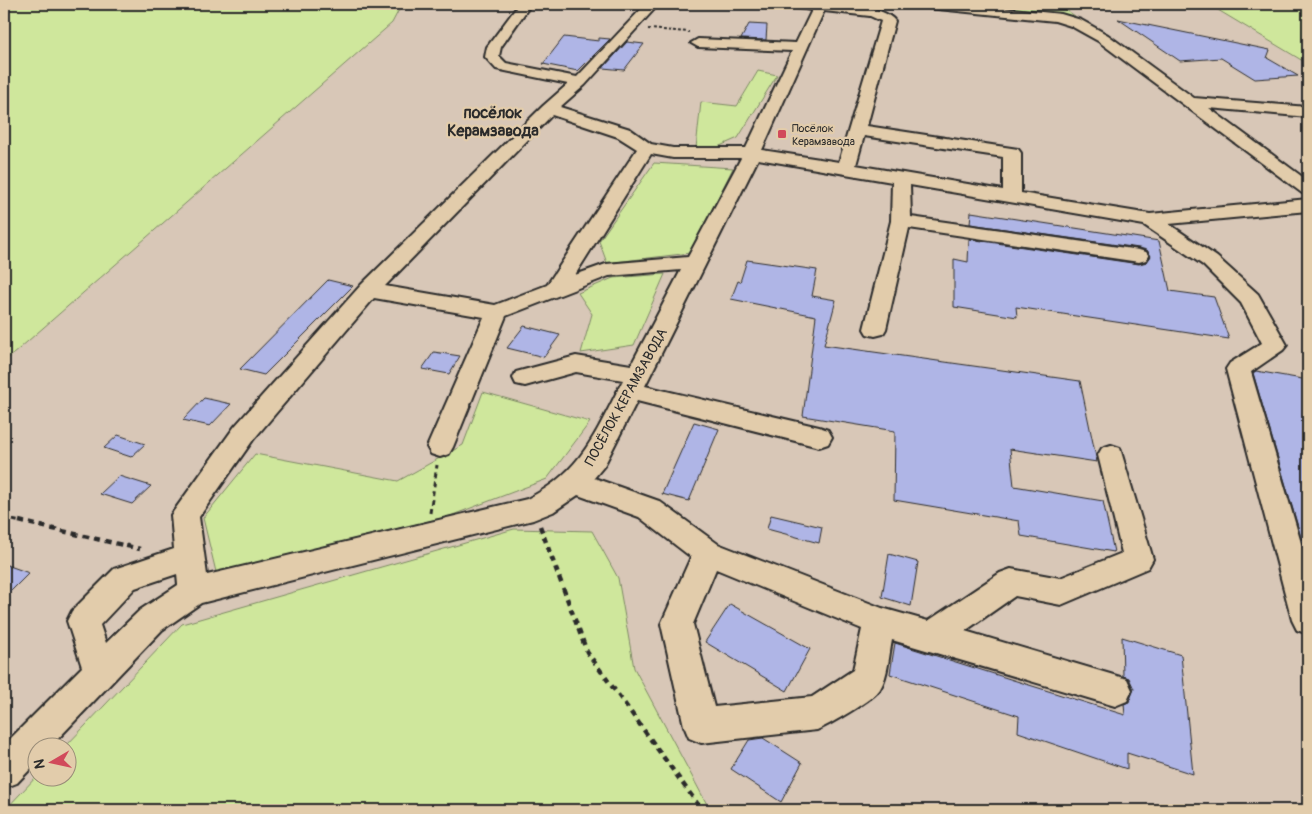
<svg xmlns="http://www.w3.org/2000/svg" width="1312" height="814" viewBox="0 0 1312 814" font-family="Pangolin,sans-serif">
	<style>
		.green { fill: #cfe79c; stroke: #7d8964 }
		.building { fill: #afb5e6; stroke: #2b2b2b }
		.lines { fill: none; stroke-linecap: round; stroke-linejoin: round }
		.minor-casing { stroke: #2b2b2b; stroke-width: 4 }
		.path-far2 { stroke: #2b2b2b; stroke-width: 2; stroke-dasharray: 3 2; stroke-linecap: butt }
		.path-far1 { stroke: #2b2b2b; stroke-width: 3; stroke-dasharray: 5 4; stroke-linecap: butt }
		.path { stroke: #2b2b2b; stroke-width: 4.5; stroke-dasharray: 6 5; stroke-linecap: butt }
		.minor { fill: #e2ccab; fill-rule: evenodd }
		.poi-dot { fill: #d1495b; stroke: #e2ccab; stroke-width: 2 }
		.labels { text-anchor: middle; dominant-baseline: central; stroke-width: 4.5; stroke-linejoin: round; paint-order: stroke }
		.far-poi-label { font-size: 11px; fill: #2b2b2b; stroke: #e2ccab; text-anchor: start }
		.street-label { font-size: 14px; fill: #2b2b2b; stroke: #e2ccab }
		.far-district-label { font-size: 16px; font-weight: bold; fill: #2b2b2b; stroke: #e2ccab }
	</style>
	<rect width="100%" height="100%" fill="#d8c7b7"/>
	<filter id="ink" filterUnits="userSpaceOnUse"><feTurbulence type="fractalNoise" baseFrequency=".02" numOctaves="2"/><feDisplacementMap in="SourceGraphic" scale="10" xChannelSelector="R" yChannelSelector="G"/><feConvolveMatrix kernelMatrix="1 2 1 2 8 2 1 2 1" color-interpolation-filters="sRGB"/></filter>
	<g filter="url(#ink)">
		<!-- green -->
		<g class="green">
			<path d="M4,4H402L392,23L4,362Z"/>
			<path d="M962,4H1057L1075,16Z"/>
			<path d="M1208,4H1308V64Z"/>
			<path d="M758,71L777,75L738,138L713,149L696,148L701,102L737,106Z"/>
			<path d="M654,163L733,168L690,253L607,263L599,241Z"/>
			<path d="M665,274L634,345L581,353L592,314L578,293L613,278Z"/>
			<path d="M483,392L590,422L547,479L450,516L216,572L203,518L255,454L398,481L463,445Z"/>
			<path d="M514,529L592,531L618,578L634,668L710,810H5L37,776H68L66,746L182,624Z"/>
		</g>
		<!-- building -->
		<g class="building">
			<path d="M1118,19L1270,50L1267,58L1298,76L1255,79L1221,58L1180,61Z"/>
			<path d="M749,24L767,25L766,40L741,39Z"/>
			<path d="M564,37L599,41V38L610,39L578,71L543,64Z"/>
			<path d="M627,42L644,44L624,70L603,68Z"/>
			<path d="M971,212L1159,241L1170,291L1214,297L1229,339L1016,307L1017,317L954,307V259L968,262L969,239L1139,264L1147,262L1151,256L1147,250L1139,248L970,224Z"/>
			<path d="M747,260L817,270L812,296L836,300L824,345L1080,381L1097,462L1010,449L1014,486L1103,501L1114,552L1021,536L1019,521L894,500L895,431L803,416L816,316L731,299L738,281L740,282Z"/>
			<path d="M328,280L353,286L264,375L240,369Z"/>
			<path d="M524,326L560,335L544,357L507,348Z"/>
			<path d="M434,352L460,356L449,374L422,369Z"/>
			<path d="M1256,371L1308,380V561L1253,373Z"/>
			<path d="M204,398L231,404L210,426L183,420Z"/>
			<path d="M694,422L719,429L689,501L662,494Z"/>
			<path d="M118,435L145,444L131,457L104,448Z"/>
			<path d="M119,476L151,486L132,504L100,494Z"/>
			<path d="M771,515L822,527L819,543L767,529Z"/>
			<path d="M889,554L918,562L911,606L882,597Z"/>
			<path d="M4,564L29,573L4,598Z"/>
			<path d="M730,604L810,649L787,691L705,642Z"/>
			<path d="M1122,637L1181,655L1193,774L1127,753V769L1018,732L1019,716L890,674L895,643L1125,715L1124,704L1129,702L1134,689L1129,678L1123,676Z"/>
			<path d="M763,738L802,763L781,802L731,769L749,740Z"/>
		</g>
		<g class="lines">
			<defs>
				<g id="minor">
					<path d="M519,4H531L501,47L499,56L506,63L577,77L646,4H659L585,85L560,107L630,129L651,144L673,148H746L792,51L698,47L691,43L698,39L796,43L812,10L790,7L789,4C814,4 879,0 895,21L867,126L1018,149L1021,153V193L1150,214L1308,199V211L1169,224L1217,257L1258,294L1287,345L1283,350L1251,372L1308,567V634L1297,630L1292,620L1226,369L1230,363L1262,343L1241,303L1203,265L1144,225L910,185L911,217L1139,250L1146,252L1149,256L1146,260L1139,262L909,228L886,329L883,334L875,336L867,334L864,329L891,221L892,182L758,159L645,386L819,427L828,430L832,437L828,444L819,447L637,401L604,466L594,478L659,501L718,544L882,608L928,621L1000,573L1011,569L1060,578L1122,553L1098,455L1102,448L1111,445L1120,448L1153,559L1148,568L1061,605L1015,596L965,631L1127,679L1132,690L1127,701L1115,706L892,640C889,655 888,676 880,689C874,699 829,725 817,730L701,743L689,738L684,726L661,624L691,557L639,517L578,495L553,512L533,520L201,603L162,630L51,746H38V761L17,783L4,788V745L82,667L67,621L72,611L114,569L174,549L171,515L235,426L361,285L543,106L568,84L496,69L485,57L487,47ZM824,11L870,16L881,21L839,162L762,150ZM552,115L618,137L637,149L547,285L495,305L385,286ZM864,136L1003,157V190L856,165ZM651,154L673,158H741L688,257L606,264L575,275ZM681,270L631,365L576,356L516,372L513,378L516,384L525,386L576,372L623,380C596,432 582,472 527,499L207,575L199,517L253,440L374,298L484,317L427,447L431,454L440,457L449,454L453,447L506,316L609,276ZM716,569L862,629L853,670L812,697L714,707L693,624ZM177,574L178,585L140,610L106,643L100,625L135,588Z"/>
					<path d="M922,4H964L1061,14L1081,20L1108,35L1194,98L1308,107V117L1209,108L1308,181V194L1302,193L1098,41L1071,26L1055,21L928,8Z"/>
				</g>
			</defs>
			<!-- minor casing -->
			<use href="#minor" class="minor-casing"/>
			<!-- path-far2 -->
			<g class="path-far2">
				<path d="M4,7L16,4"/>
				<path d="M648,29L689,32"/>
			</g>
			<!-- path-far1 -->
			<g class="path-far1">
				<path d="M430,513L437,465"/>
				<path d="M4,518L25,523"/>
			</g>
			<!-- path -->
			<g class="path">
				<path d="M19,521L140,549"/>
				<path d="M540,526L587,652L702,810"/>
			</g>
			<!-- minor -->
			<use href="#minor" class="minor"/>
		</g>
	</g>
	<!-- markers -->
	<rect class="poi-dot" x="777" y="129" width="10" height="10" rx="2.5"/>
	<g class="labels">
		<!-- far-poi labels -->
		<g class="far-poi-label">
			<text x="792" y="128">Посёлок<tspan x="792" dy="13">Керамзавода</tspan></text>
		</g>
		<!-- street labels -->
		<g class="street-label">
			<text transform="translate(626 397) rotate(-61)">ПОСЁЛОК КЕРАМЗАВОДА</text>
		</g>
		<!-- far-district labels -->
		<g class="far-district-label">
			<text x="493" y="113">посёлок<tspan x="493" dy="18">Керамзавода</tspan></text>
		</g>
	</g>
	<!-- margin -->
	<rect width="1312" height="814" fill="none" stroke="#e2ccab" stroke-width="20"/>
	<rect x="10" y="10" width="1292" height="794" fill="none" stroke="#2b2b2b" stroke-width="2" filter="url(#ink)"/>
	<!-- north arrow -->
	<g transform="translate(52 762) rotate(261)"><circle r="24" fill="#e2ccab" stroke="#998c78"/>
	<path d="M0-4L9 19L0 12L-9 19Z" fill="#d1495b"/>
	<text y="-8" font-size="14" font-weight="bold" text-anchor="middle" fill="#2b2b2b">N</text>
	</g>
</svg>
